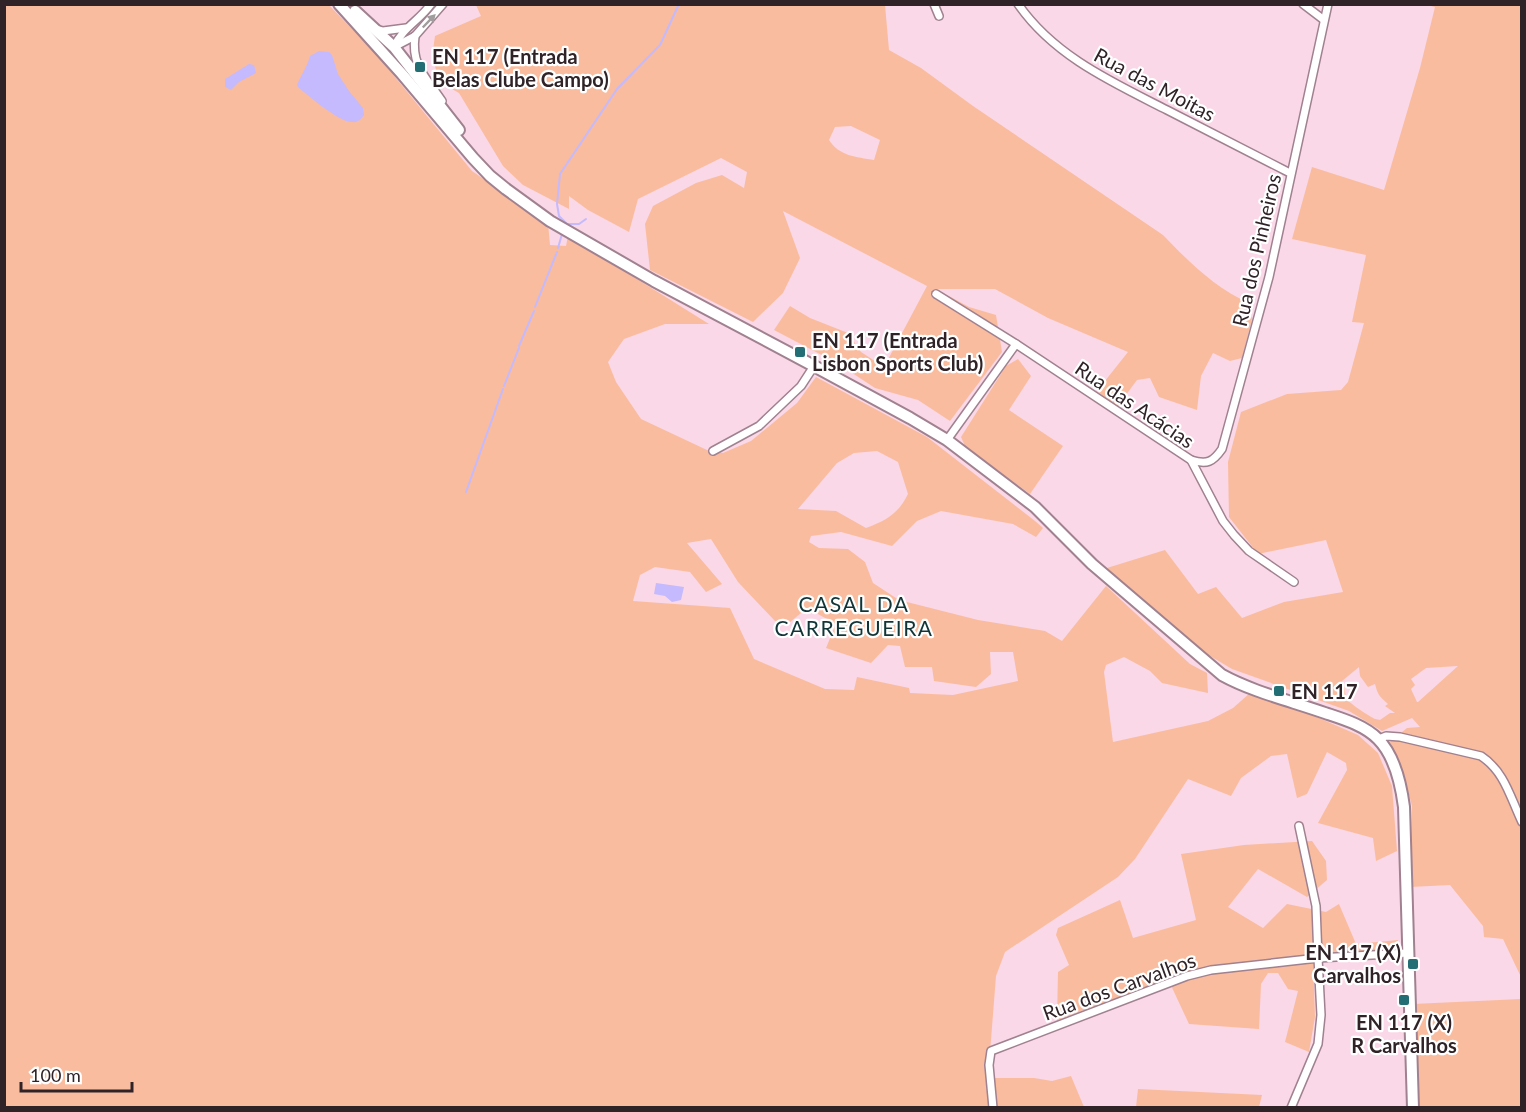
<svg xmlns="http://www.w3.org/2000/svg" width="1526" height="1112" viewBox="0 0 1526 1112" font-family="Lato,sans-serif">
	<style>
		.green { fill: #fabc9e; fill-rule: evenodd }
		.water { fill: #c4bafd }
		.lines { fill: none; stroke-linecap: round; stroke-linejoin: round }
		.stream { stroke: #c4bafd; stroke-width: 2 }
		.street-casing { stroke: #a0818f; stroke-width: 10 }
		.primary-casing { stroke: #a0818f; stroke-width: 14 }
		.street { stroke: #fff; stroke-width: 7 }
		.primary { stroke: #fff; stroke-width: 10 }
		.oneway { fill: #a19c9e }
		.poi-dot { fill: #236e75; stroke: #fff; stroke-width: 2 }
		.labels { text-anchor: middle; dominant-baseline: central; stroke-width: 4.5; stroke-linejoin: round; paint-order: stroke }
		.poi-label { font-size: 20px; font-weight: bold; fill: #2f2328; stroke: #fff; text-anchor: start }
		.street-label { font-size: 20px; fill: #2f2328; stroke: #fff }
		.neighbourhood-label { font-size: 21px; letter-spacing: 1.5px; fill: #113437; stroke: #fff }
	</style>
	<rect width="100%" height="100%" fill="#fad8e7"/>
	<!-- green -->
	<g class="green">
		<path d="M5,5H329L377,55L472,171L548,223L550,245L566,246L568,236L709,324H665L624,339L608,362L616,382L641,419L707,450L723,453L751,441L797,403L816,377L927,437L1035,521L1043,528L1036,537L1013,524L941,511L917,521L892,546L841,532L811,536L809,542L819,548L848,549L865,562L873,583L899,600L978,620L1045,631L1062,641L1106,586L1190,664L1207,673L1208,693L1162,683L1150,671L1124,657L1106,665L1104,672L1113,742L1208,721L1233,708L1250,693L1289,705L1358,735L1378,753L1392,786L1397,851L1376,861L1373,838L1318,823L1347,770L1346,763L1327,752L1307,794L1297,798L1287,754L1271,756L1241,778L1231,796L1188,779L1135,859L1118,877L1005,952L996,976L988,1078H1034L1052,1081L1071,1076L1084,1107L5,1108ZM877,451L898,462L908,494C898,514 887,520 866,528L836,511L798,509L837,463L854,453ZM711,539L738,582L775,621L789,623L807,608L836,624L826,648L871,663L888,645L900,646L905,667H932L934,681L976,687L991,674L990,652H1013L1018,681L953,695L910,693L909,688L857,677L854,690L825,689L754,659L730,608L633,601L640,575L655,567L690,572L706,592L722,584L687,543Z"/>
		<path d="M476,5H885L889,50L921,68L973,106L1163,235C1186,259 1217,290 1248,302L1252,319L1242,358L1230,361L1213,353L1201,376L1197,410L1159,397L1150,378L1137,380L1117,407L1097,391L1128,352L1048,318L995,289H936L969,307L996,315L1002,352L950,421L918,400L875,388L837,363L774,330L790,306L810,318L848,333L861,352L884,367L927,286L783,211L800,258L783,293L753,322L650,270L645,224L653,206L696,183L722,175L744,188L747,172L721,158L638,199L629,232L588,210L569,196V209L523,185L503,166L459,93L440,82L432,57L435,36L481,16ZM851,126L880,140L874,160C856,157 839,156 829,140L835,127Z"/>
		<path d="M1427,5H1521V977L1503,939L1484,937L1483,926L1450,885L1410,887L1412,806L1404,776L1390,742L1407,728L1420,727L1412,718L1382,731L1349,711L1232,669L1195,647L1107,568L1165,550L1198,594L1216,587L1242,618L1284,602L1343,592L1326,540L1258,554L1229,517L1228,462L1241,412L1287,394L1341,390L1348,382L1364,323L1352,322L1366,255L1292,239L1312,167L1384,190L1420,68L1435,7ZM1458,666L1418,702H1417L1411,689L1415,685L1411,679L1426,668ZM1359,667L1360,676L1368,687L1375,684C1378,695 1379,696 1388,704L1385,706L1395,713H1390L1380,720L1375,719C1369,716 1350,704 1347,699C1344,693 1346,687 1342,681Z"/>
		<path d="M1018,359L1031,376L1009,410L1063,446L1030,494L965,446L961,437L1006,366Z"/>
		<path d="M1312,841L1326,861L1327,880L1307,897L1258,869L1228,907L1263,928L1287,904L1326,912L1339,904L1356,944L1398,940L1394,951L1313,955L1315,1017L1309,1052L1285,1042L1298,991L1288,989L1278,973H1268L1261,984L1259,1029L1189,1024L1168,979L1057,1020L1058,972L1069,965L1056,935L1058,928L1120,900L1133,938L1196,920L1181,854L1244,845Z"/>
		<path d="M1521,999V1107H1419L1413,1004Z"/>
		<path d="M1138,1089L1262,1095L1259,1107H1136Z"/>
	</g>
	<!-- water -->
	<g class="water">
		<path d="M319,51L329,52L332,55L338,74L349,91L363,108L364,115C361,119 358,123 352,122C339,122 310,97 299,88L297,85C301,75 307,67 310,56Z"/>
		<path d="M249,64L254,65L256,73L239,82L231,90L225,87V79Z"/>
		<path d="M656,583L684,587L681,600L672,602L665,596L654,594Z"/>
	</g>
	<g class="lines">
		<!-- stream -->
		<g class="stream">
			<path d="M586,219L579,224H567L559,216L557,204L560,174L617,89L660,45L679,4"/>
			<path d="M558,248L562,234"/>
			<path d="M535,307L557,252"/>
			<path d="M519,346L534,311"/>
			<path d="M504,386L519,348"/>
			<path d="M466,492L503,389"/>
		</g>
		<defs>
			<g id="street">
				<path d="M934,4L939,16"/>
				<path d="M1018,4C1054,56 1112,82 1167,110C1208,131 1249,152 1290,173"/>
				<path d="M1303,4L1324,20"/>
				<path d="M376,29L383,31L406,28"/>
				<path d="M415,36C411,66 426,77 442,101"/>
				<path d="M394,47L415,36L443,4"/>
				<path d="M394,47C402,28 420,20 431,4"/>
				<path d="M936,294L1016,344"/>
				<path d="M947,440L1016,344L1191,460L1223,521L1234,535L1249,551L1294,582"/>
				<path d="M713,451L759,426L801,386L814,366"/>
				<path d="M1191,460C1207,465 1213,462 1222,449L1269,277L1328,4"/>
				<path d="M1379,739L1386,736L1400,737L1481,756C1505,772 1510,797 1522,822"/>
				<path d="M1299,826L1316,906L1318,958L1408,953"/>
				<path d="M993,1108L989,1065L991,1051L1187,976L1211,970L1318,958L1321,1015L1318,1044L1291,1108"/>
			</g>
			<g id="primary">
				<path d="M339,4L402,74L473,158L490,176L506,189L550,221L654,281L814,366L910,418L947,440L1035,507L1092,564L1222,675C1253,692 1291,701 1325,713C1343,719 1364,725 1378,739C1395,756 1401,784 1404,807L1413,1108"/>
				<path d="M355,11L394,47L459,130"/>
			</g>
		</defs>
		<!-- street casing -->
		<use href="#street" class="street-casing"/>
		<!-- primary casing -->
		<use href="#primary" class="primary-casing"/>
		<!-- street -->
		<use href="#street" class="street"/>
		<!-- primary -->
		<use href="#primary" class="primary"/>
	</g>
	<!-- one-way arrows -->
	<defs><path id="oneway-solid" d="M-6-.8H1V-3.2L6.5 0L1 3.2V.8H-6Z" transform="scale(1.5)"/></defs>
	<use class="oneway" href="#oneway-solid" transform="translate(429 21) rotate(-46)"/>
	<!-- markers -->
	<g class="poi-dot">
		<rect x="414" y="61" width="12" height="12" rx="3"/>
		<rect x="794" y="346" width="12" height="12" rx="3"/>
		<rect x="1273" y="685" width="12" height="12" rx="3"/>
		<rect x="1407" y="958" width="12" height="12" rx="3"/>
		<rect x="1398" y="994" width="12" height="12" rx="3"/>
	</g>
	<g class="labels">
		<!-- poi labels -->
		<g class="poi-label">
			<text x="432" y="56">EN 117 (Entrada<tspan x="432" dy="23">Belas Clube Campo)</tspan></text>
			<text x="812" y="340">EN 117 (Entrada<tspan x="812" dy="23">Lisbon Sports Club)</tspan></text>
			<text x="1291" y="691">EN 117</text>
			<text x="1401" y="952" text-anchor="end">EN 117 (X)<tspan x="1401" dy="23">Carvalhos</tspan></text>
			<text x="1404" y="1022" text-anchor="middle">EN 117 (X)<tspan x="1404" dy="23">R Carvalhos</tspan></text>
		</g>
		<!-- street labels -->
		<g class="street-label">
			<text transform="translate(1155 84) rotate(28)">Rua das Moitas</text>
			<text transform="translate(1256 250) rotate(-77)">Rua dos Pinheiros</text>
			<text transform="translate(1135 404) rotate(34)">Rua das Acácias</text>
			<text transform="translate(1119 986) rotate(-20)">Rua dos Carvalhos</text>
		</g>
		<!-- neighbourhood labels -->
		<g class="neighbourhood-label">
			<text x="854" y="603">CASAL DA<tspan x="854" dy="24">CARREGUEIRA</tspan></text>
		</g>
	</g>
	<!-- border -->
	<rect width="1526" height="1112" fill="none" stroke="#2f2328" stroke-width="12"/>
	<!-- scale -->
	<path d="M21 1082v9h111v-9" fill="none" stroke="#2f2328" stroke-width="3"/>
	<text x="30" y="1082" font-size="18" fill="#2f2328" stroke="#ffffff" stroke-width="4.5" paint-order="stroke">100 m</text>
</svg>
